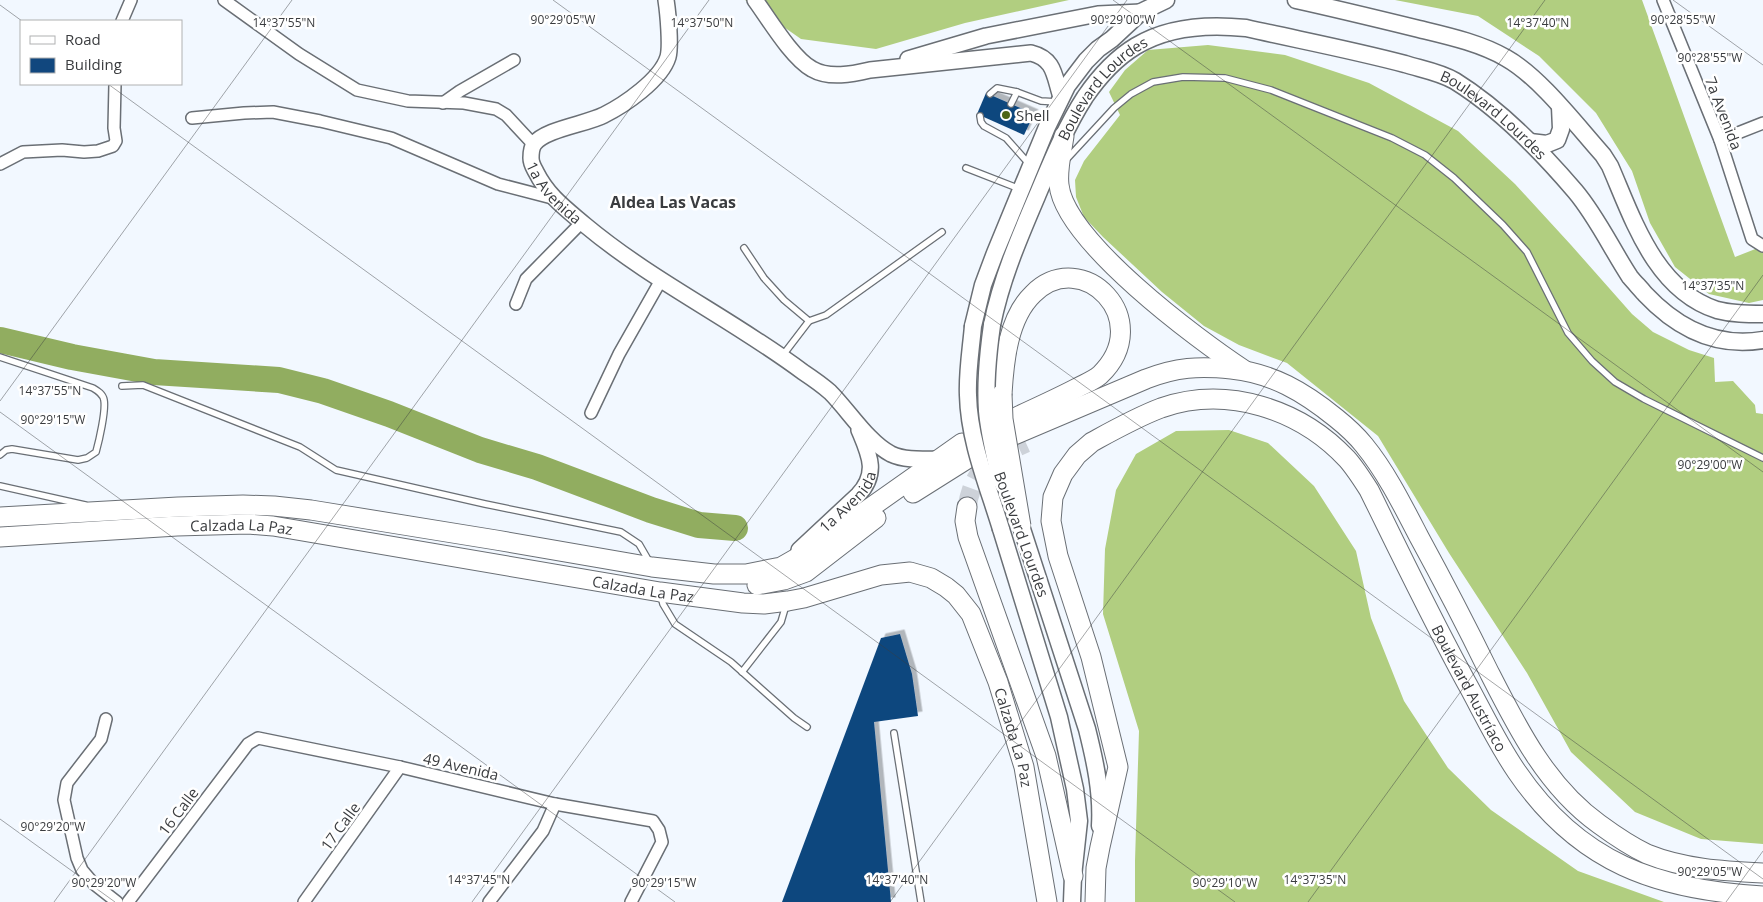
<svg xmlns="http://www.w3.org/2000/svg" width="1763" height="902" viewBox="0 0 1763 902" font-family="'Open Sans',sans-serif">
	<style>
		.forest { fill: #b1ce80 }
		.lines { fill: none; stroke-linecap: round; stroke-linejoin: round }
		.river { stroke: #91ad60; stroke-width: 26 }
		.building { fill: #11477e; filter: url(#shadow) }
		.primary-tunnel { stroke: #cdd2d9; stroke-width: 19; stroke-dasharray: 19 9; stroke-linecap: butt }
		.service-casing { stroke: #6a6f75; stroke-width: 8 }
		.minor-casing { stroke: #6a6f75; stroke-width: 14 }
		.tertiary-casing { stroke: #6a6f75; stroke-width: 18 }
		.secondary-casing { stroke: #6a6f75; stroke-width: 19 }
		.primary-casing { stroke: #6a6f75; stroke-width: 21 }
		.service { stroke: #fff; stroke-width: 5.5 }
		.minor { stroke: #fff; stroke-width: 11 }
		.tertiary { stroke: #fff; stroke-width: 15 }
		.secondary { stroke: #fff; stroke-width: 16 }
		.primary { stroke: #fff; stroke-width: 19 }
		.secondary-bridge-casing { stroke: #6a6f75; stroke-width: 19; stroke-linecap: butt }
		.primary-bridge-casing { stroke: #6a6f75; stroke-width: 21; stroke-linecap: butt }
		.secondary-bridge { stroke: #fff; stroke-width: 16 }
		.primary-bridge { stroke: #fff; stroke-width: 19 }
		.ticks { fill: none; stroke: #3a3c3f; stroke-width: 1; stroke-opacity: 0.45 }
		.poi-dot { fill: #4d6515; stroke: #fff; stroke-width: 2 }
		.labels { text-anchor: middle; dominant-baseline: central; stroke-width: 5; stroke-linejoin: round; paint-order: stroke }
		.street-label { font-size: 15px; fill: #3a3c3f; stroke: #fff }
		.poi-label { font-size: 15px; fill: #3a3c3f; stroke: #fff; text-anchor: start }
		.neighbourhood-label { font-size: 16px; font-weight: bold; fill: #3a3c3f; stroke: #fff }
		.ticks-label { font-size: 12px; text-anchor: middle; fill: #3a3c3f; stroke: #fff; stroke-width: 5; stroke-linejoin: round; paint-order: stroke }
	</style>
	<defs>
		<filter id="shadow"><feDropShadow dx="4.5" dy="-4.5" stdDeviation="0" flood-color="#0004"/></filter>
	</defs>
	<rect width="100%" height="100%" fill="#f2f8ff"/>
	<!-- forest -->
	<g class="forest">
		<path d="M745,0H1069L965,23L876,49L801,39Z"/>
		<path d="M1395,0H1642L1735,257L1763,246V300L1749,303L1709,294L1675,267L1650,223L1632,171L1596,113L1539,56L1478,16Z"/>
		<path d="M1208,45L1285,55L1369,83L1458,131L1515,184L1571,245L1632,314L1653,332L1689,350L1714,358L1715,382L1733,381L1755,405L1756,413L1763,414V844L1701,839L1635,812L1571,752L1527,673L1449,553L1378,436L1287,363L1239,345L1204,326L1162,292L1103,237L1084,217L1076,197L1075,180L1084,161L1120,115L1109,92L1125,70L1148,50Z"/>
		<path d="M1229,430L1268,443L1314,486L1356,551L1371,618L1404,701L1448,768L1491,810L1578,871L1664,902H1135V861L1139,731L1103,614L1105,549L1116,490L1136,454L1176,431Z"/>
	</g>
	<g class="lines">
		<!-- river -->
		<path class="river" d="M0,340L72,357L154,372L279,380L323,391L389,414L480,450L537,467L651,510L699,525L735,528"/>
	</g>
	<!-- building -->
	<g class="building">
		<path d="M986,93L1034,114L1024,135L977,114Z"/>
		<path d="M900,634L912,674L918,716L874,722L891,902H782L881,638Z"/>
	</g>
	<g class="lines">
		<!-- primary-tunnel -->
		<path class="primary-tunnel" d="M967,507C974,467 991,459 1026,443"/>
		<defs>
			<g id="service">
				<path d="M990,94L997,88L1017,92L1041,101L1058,102"/>
				<path d="M1011,104L1017,92"/>
				<path d="M980,116L981,122L984,126L1006,138L1030,165"/>
				<path d="M1065,161L1114,108L1131,94L1153,82L1183,77L1225,78L1271,90L1392,138L1425,155L1454,178L1503,225L1527,252L1568,333L1592,361L1615,382L1644,399L1763,458"/>
				<path d="M966,168L1020,189"/>
				<path d="M744,248L764,278L784,300L809,321L826,315L942,232"/>
				<path d="M783,355L809,321"/>
				<path d="M0,357L93,388C98,391 103,394 104,400C106,411 99,441 96,452L87,458L78,460L12,449L6,450L0,455"/>
				<path d="M122,386L143,385L300,447L336,470L485,504L621,532L639,544L650,563"/>
				<path d="M0,486L85,505"/>
				<path d="M661,596L663,604L675,624L731,662L794,718L807,727"/>
				<path d="M742,672L781,622L786,605"/>
				<path d="M894,733L921,902"/>
			</g>
			<g id="minor">
				<path d="M224,0L299,54L357,90L408,101L464,103L496,109L506,115L533,144"/>
				<path d="M1663,0L1720,140L1752,239L1763,246"/>
				<path d="M122,21L131,0"/>
				<path d="M443,103L460,91L514,60"/>
				<path d="M192,118L244,113L273,112L320,121L391,138L498,184L552,198"/>
				<path d="M1720,140L1763,123"/>
				<path d="M0,164L23,152L62,150L84,152L98,151L113,146L116,141L114,128L115,84"/>
				<path d="M516,304L526,279L582,222"/>
				<path d="M591,413L619,354L661,280"/>
				<path d="M106,719L101,739L67,783L64,800L77,858L82,870L94,884L117,902"/>
				<path d="M128,902L248,744L258,738L400,767L555,804L653,821L659,830L662,842L631,902"/>
				<path d="M304,902L400,767"/>
				<path d="M489,902L543,831L555,804"/>
			</g>
			<g id="tertiary">
				<path id="s1" d="M666,0C668,13 671,46 668,57C661,80 624,105 604,115C587,124 545,129 534,144C532,147 531,154 531,158C531,164 534,168 536,172C548,196 565,208 585,225C652,281 732,319 803,372C812,378 822,385 830,392C849,411 868,442 891,454C906,461 924,459 940,459"/>
				<path d="M755,0C769,19 792,58 812,69C829,79 853,74 870,70L1031,53C1055,59 1054,76 1061,97"/>
				<path d="M908,59L986,36L1098,14L1141,12"/>
				<path id="s2" d="M799,550L858,495C879,473 869,454 859,430"/>
			</g>
			<g id="secondary">
				<path d="M1296,0C1337,9 1378,19 1419,29C1448,36 1480,43 1506,58C1540,77 1577,126 1603,155L1610,166C1633,219 1655,290 1717,310C1732,314 1747,314 1763,314"/>
				<path d="M1530,142L1547,144L1557,140L1561,129L1560,107"/>
				<path id="s3" d="M992,325C1001,280 1019,238 1037,196C1051,163 1065,128 1085,97C1098,78 1116,58 1136,46C1169,26 1208,24 1246,28C1299,40 1352,50 1405,64C1421,69 1440,72 1455,81C1500,109 1540,150 1575,191C1597,217 1611,248 1630,277C1635,283 1640,288 1645,294C1677,328 1716,348 1763,340"/>
				<path d="M973,326L983,285L995,253L1047,127L1067,86L1086,61L1098,49L1112,39L1141,12L1166,0"/>
				<path d="M1000,480L1021,526L1087,729C1095,761 1102,793 1100,826"/>
				<path d="M1001,529L1059,717L1075,789L1079,821L1073,876L1072,902"/>
			</g>
			<g id="primary">
				<path d="M1064,136C1062,151 1057,169 1059,185C1065,241 1197,339 1244,370"/>
				<path d="M1002,394C1004,361 1008,318 1033,294C1082,245 1157,320 1100,375C1093,381 1084,384 1077,388C1054,400 1031,410 1008,421"/>
				<path d="M1014,435L1146,379C1177,367 1198,366 1231,369C1272,373 1304,392 1336,418C1346,426 1356,435 1364,445C1386,472 1402,504 1418,535C1442,579 1466,625 1488,670C1517,727 1546,786 1599,824C1614,835 1630,846 1647,854C1684,869 1724,871 1763,873"/>
				<path d="M913,493L967,459"/>
				<path d="M967,507L965,521L968,537L1046,756L1073,876"/>
				<path d="M0,517L178,507L243,505L274,506L311,510L496,540L652,567L714,574H746L781,567L809,551L962,443"/>
				<path id="s4" d="M0,537L177,526L248,524L273,526L660,592L743,603L764,604L788,601L804,598L881,575L910,572L931,578L946,587L956,595L971,614L998,682L1024,767L1047,902"/>
				<path d="M757,585L784,580L806,572L876,518"/>
				<path id="s5" d="M1095,902L1096,868L1100,847L1118,767L1091,657L1058,556L1051,521L1053,497L1063,474L1077,455L1092,442C1114,430 1137,417 1161,408C1227,385 1300,409 1347,459C1355,468 1362,479 1369,490C1402,557 1434,624 1470,689C1485,717 1499,746 1517,772C1579,863 1657,890 1763,896"/>
			</g>
		</defs>
		<!-- service casing -->
		<use href="#service" class="service-casing"/>
		<!-- minor casing -->
		<use href="#minor" class="minor-casing"/>
		<!-- tertiary casing -->
		<use href="#tertiary" class="tertiary-casing"/>
		<!-- secondary casing -->
		<use href="#secondary" class="secondary-casing"/>
		<!-- primary casing -->
		<use href="#primary" class="primary-casing"/>
		<!-- service -->
		<use href="#service" class="service"/>
		<!-- minor -->
		<use href="#minor" class="minor"/>
		<!-- tertiary -->
		<use href="#tertiary" class="tertiary"/>
		<!-- secondary -->
		<use href="#secondary" class="secondary"/>
		<!-- primary -->
		<use href="#primary" class="primary"/>
		<defs>
			<g id="secondary-bridge">
				<path d="M992,325C988,353 985,382 987,411C989,434 995,457 1000,480"/>
				<path d="M973,326C971,349 967,372 968,395C969,441 988,486 1001,529"/>
			</g>
			<path id="primary-bridge" d="M1002,394L1003,419L1021,526"/>
		</defs>
		<!-- secondary-bridge casing -->
		<use href="#secondary-bridge" class="secondary-bridge-casing"/>
		<!-- primary-bridge casing -->
		<use href="#primary-bridge" class="primary-bridge-casing"/>
		<!-- secondary-bridge -->
		<use href="#secondary-bridge" class="secondary-bridge"/>
		<!-- primary-bridge -->
		<use href="#primary-bridge" class="primary-bridge"/>
	</g>
	<!-- ticks -->
	<path class="ticks" d="M553,0L1763,879M1113,0L1763,472M1673,0L1763,65M0,5L22,21M108,84L1235,902M0,401L292,0M0,412L675,902M0,819L115,902M54,902L709,0M472,902L1127,0M890,902L1545,0M1308,902L1763,275M1726,902L1763,851"/>
	<!-- markers -->
	<circle class="poi-dot" cx="1006" cy="115" r="5"/>
	<g class="labels">
		<!-- street labels -->
		<g class="street-label">
			<text stroke="none"><textPath href="#s3" startOffset="265">Boulevard Lourdes</textPath></text>
			<text transform="translate(1724 113) rotate(69)">7a Avenida</text>
			<text stroke="none"><textPath href="#s3" startOffset="700">Boulevard Lourdes</textPath></text>
			<text stroke="none"><textPath href="#s1" startOffset="279">1a Avenida</textPath></text>
			<text stroke="none"><textPath href="#s2" startOffset="69">1a Avenida</textPath></text>
			<text stroke="none"><textPath href="#s4" startOffset="242">Calzada La Paz</textPath></text>
			<text transform="translate(1022 534) rotate(70)">Boulevard Lourdes</text>
			<text stroke="none"><textPath href="#s4" startOffset="649">Calzada La Paz</textPath></text>
			<text stroke="none"><textPath href="#s5" startOffset="1026">Boulevard Austríaco</textPath></text>
			<text stroke="none"><textPath href="#s4" startOffset="1128">Calzada La Paz</textPath></text>
			<text transform="translate(461 766) rotate(13)">49 Avenida</text>
			<text transform="translate(178 811) rotate(-53)">16 Calle</text>
			<text transform="translate(340 826) rotate(-54)">17 Calle</text>
		</g>
		<!-- poi labels -->
		<g class="poi-label">
			<text x="1016" y="115">Shell</text>
		</g>
		<!-- neighbourhood labels -->
		<g class="neighbourhood-label">
			<text x="673" y="202">Aldea Las Vacas</text>
		</g>
	</g>
	<g class="ticks-label">
		<text x="1123" y="24">90°29'00"W</text>
		<text x="563" y="24">90°29'05"W</text>
		<text x="1683" y="24">90°28'55"W</text>
		<text x="284" y="27">14°37'55"N</text>
		<text x="702" y="27">14°37'50"N</text>
		<text x="1538" y="27">14°37'40"N</text>
		<text x="1710" y="62">90°28'55"W</text>
		<text x="1713" y="290">14°37'35"N</text>
		<text x="50" y="395">14°37'55"N</text>
		<text x="53" y="424">90°29'15"W</text>
		<text x="1710" y="469">90°29'00"W</text>
		<text x="53" y="831">90°29'20"W</text>
		<text x="1710" y="876">90°29'05"W</text>
		<text x="479" y="884">14°37'45"N</text>
		<text x="897" y="884">14°37'40"N</text>
		<text x="1315" y="884">14°37'35"N</text>
		<text x="104" y="887">90°29'20"W</text>
		<text x="664" y="887">90°29'15"W</text>
		<text x="1225" y="887">90°29'10"W</text>
	</g>
	<!-- legend -->
	<rect x="20" y="20" width="162" height="65" fill="#ffffff" stroke="#b0b1b2"/>
	<rect x="30" y="36" width="25" height="8" fill="#ffffff" stroke="#b0b1b2"/>
	<text x="65" y="45" font-size="15" fill="#3a3c3f">Road</text>
	<rect x="30" y="58" width="25" height="15" fill="#11477e" stroke="#b0b1b2"/>
	<text x="65" y="70" font-size="15" fill="#3a3c3f">Building</text>
</svg>
